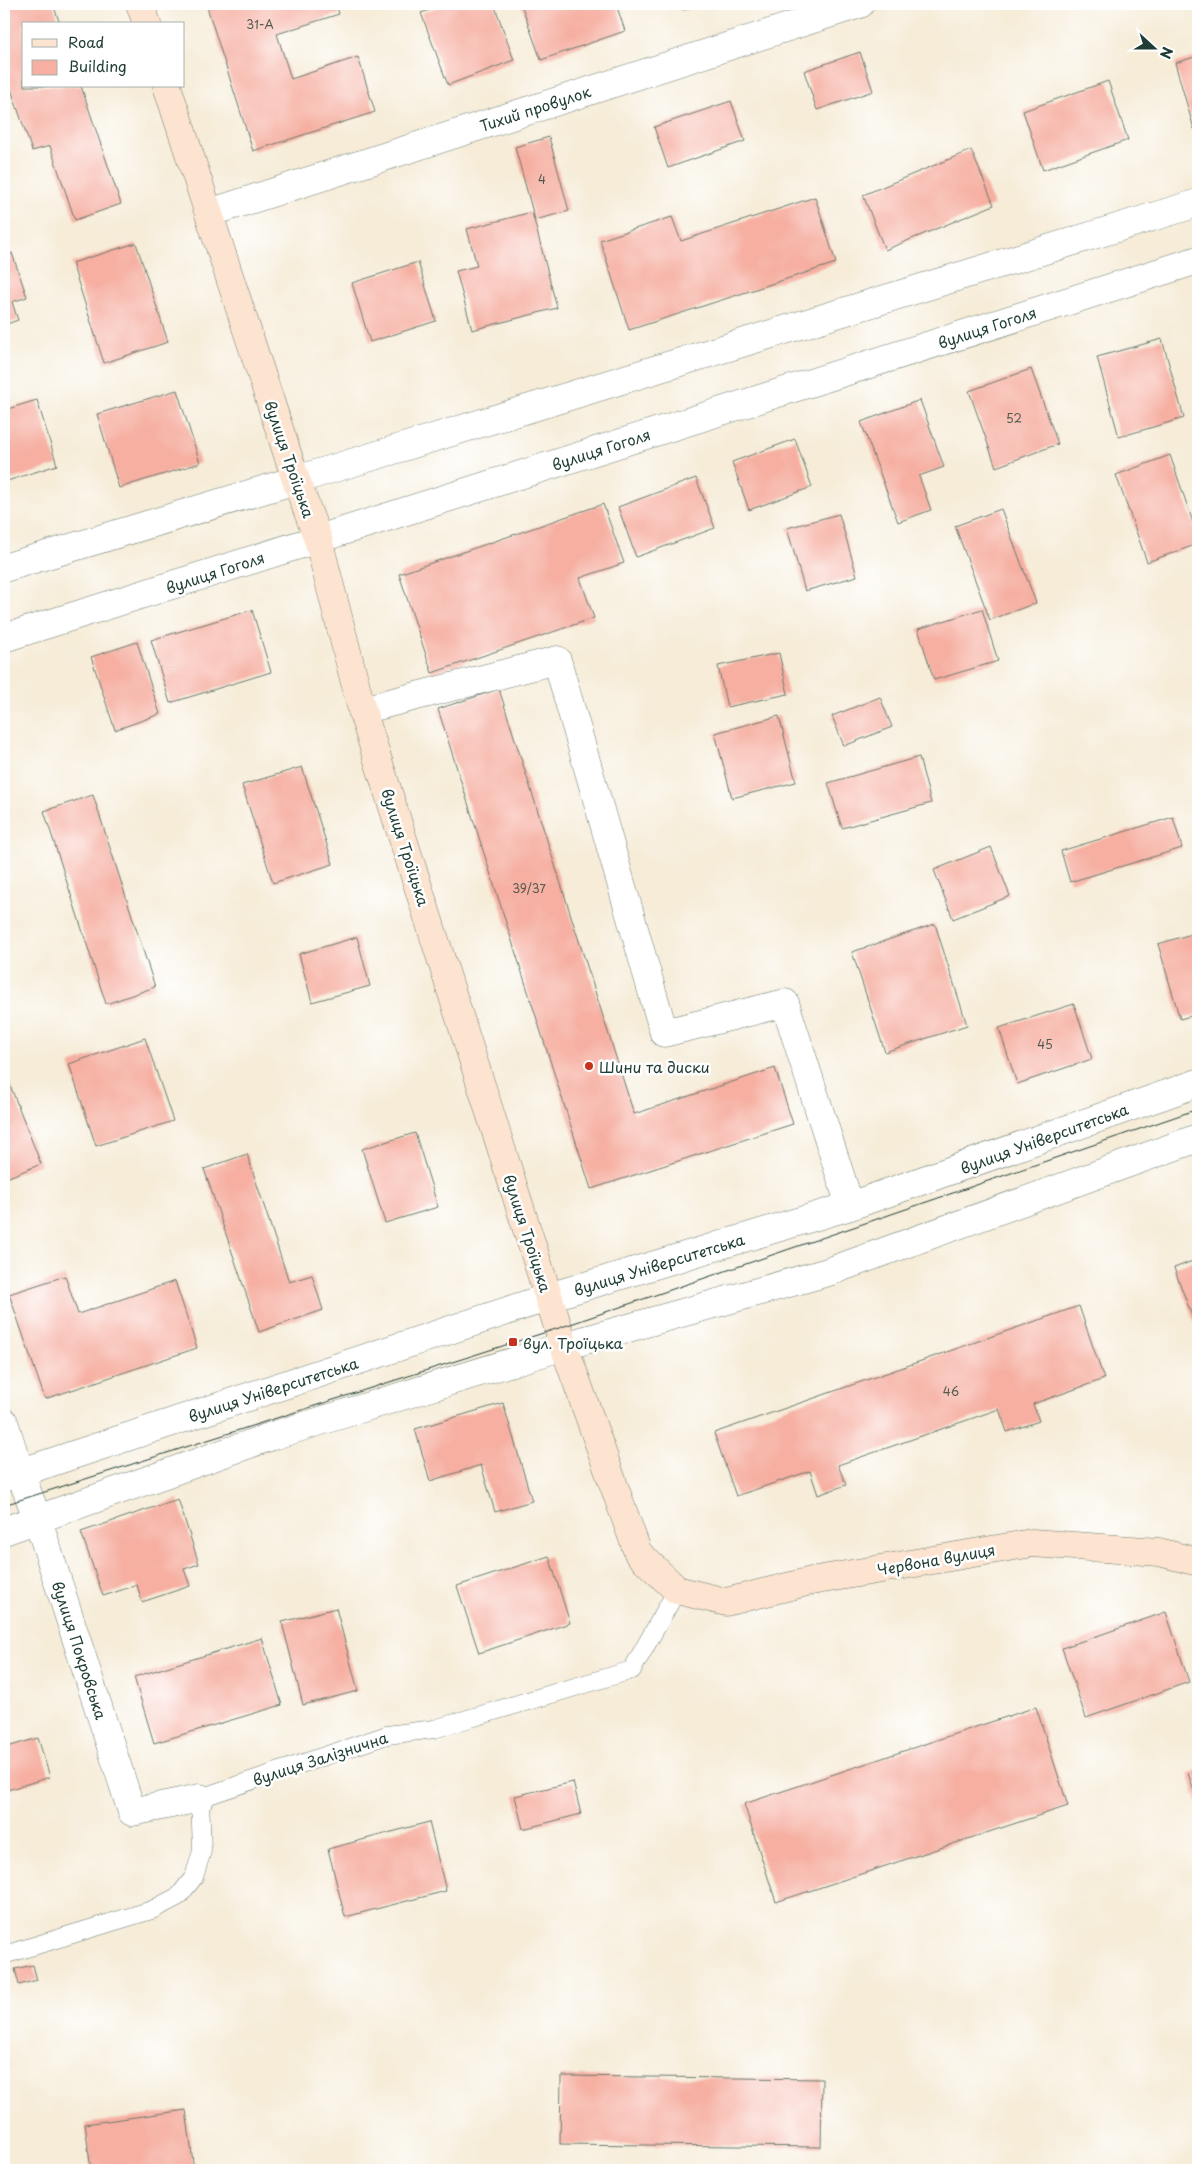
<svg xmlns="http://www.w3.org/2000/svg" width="1202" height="2174" viewBox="0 0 1202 2174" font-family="'Playpen Sans',sans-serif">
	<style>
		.building { fill: #f6afa1 }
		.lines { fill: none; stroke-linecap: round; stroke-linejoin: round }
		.service-casing { stroke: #6a7a6d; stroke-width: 19 }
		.minor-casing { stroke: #6a7a6d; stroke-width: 29 }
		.tertiary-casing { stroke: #6a7a6d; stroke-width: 29 }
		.secondary-casing { stroke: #6a7a6d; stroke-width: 29 }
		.service { stroke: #fff; stroke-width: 18 }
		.minor { stroke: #fff; stroke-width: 28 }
		.tertiary { stroke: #fff; stroke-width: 28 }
		.secondary { stroke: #fde4d0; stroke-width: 28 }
		.tram { stroke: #1f3d34; stroke-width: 1 }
		.poi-dot { fill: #c8321e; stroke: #fff; stroke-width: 2 }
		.labels { text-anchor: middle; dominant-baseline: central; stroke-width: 5; stroke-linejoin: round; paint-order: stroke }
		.number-label { font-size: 12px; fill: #555a4f }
		.street-label { font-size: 15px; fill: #1f3d34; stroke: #fff }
		.poi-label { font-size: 15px; fill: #1f3d34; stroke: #fff; text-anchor: start }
	</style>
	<rect width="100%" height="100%" fill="#fff"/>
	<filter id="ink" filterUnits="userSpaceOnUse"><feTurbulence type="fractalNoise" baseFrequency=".02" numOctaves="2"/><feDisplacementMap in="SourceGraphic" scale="10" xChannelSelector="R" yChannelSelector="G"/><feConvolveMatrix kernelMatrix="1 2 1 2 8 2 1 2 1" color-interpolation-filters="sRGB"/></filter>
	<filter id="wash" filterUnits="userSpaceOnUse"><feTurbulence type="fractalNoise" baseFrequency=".0096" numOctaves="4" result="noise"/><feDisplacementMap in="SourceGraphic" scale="20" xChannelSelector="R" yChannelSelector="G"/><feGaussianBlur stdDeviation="1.12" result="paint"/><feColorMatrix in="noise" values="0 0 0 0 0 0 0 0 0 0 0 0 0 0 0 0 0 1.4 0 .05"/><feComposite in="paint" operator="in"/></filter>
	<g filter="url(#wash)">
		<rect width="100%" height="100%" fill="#f6ecd8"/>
		<g id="blocks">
			<!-- building -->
			<g class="building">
				<path d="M4,4H53L60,24H24V86H81L121,204L75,220L50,146L32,151L4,69Z"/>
				<path d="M206,4H336L339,14L277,34L291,79L358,57L375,112L253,151Z"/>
				<path d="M447,4H494L514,60L448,85L421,13Z"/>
				<path d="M521,4H616L625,31L541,60Z"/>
				<path d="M681,4H700L683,10Z"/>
				<path d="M860,52L873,91L817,110L804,71Z"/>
				<path d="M1198,56V128L1194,129L1175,63Z"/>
				<path d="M1108,81L1128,140L1043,170L1023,111Z"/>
				<path d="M731,101L745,141L668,168L654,127Z"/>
				<path d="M549,137L569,211L535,220L515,147Z"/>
				<path d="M971,150L994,205L885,250L863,195Z"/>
				<path d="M815,197L836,263L629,330L600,240L672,217L681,241Z"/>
				<path d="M532,212L557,308L472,330L456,271L477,266L467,229Z"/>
				<path d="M136,243L168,342L104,363L72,263Z"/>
				<path d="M12,253L27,297L12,302L18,320L4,325V256Z"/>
				<path d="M418,262L436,321L370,342L352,283Z"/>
				<path d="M1162,339L1184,418L1119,437L1097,357Z"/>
				<path d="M1031,369L1058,444L996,467L969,391Z"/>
				<path d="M177,390L200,463L119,488L97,414Z"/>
				<path d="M37,400L57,465L4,482V410Z"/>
				<path d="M920,400L944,467L919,476L931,510L898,522L861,422Z"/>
				<path d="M795,439L812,487L749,510L732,462Z"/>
				<path d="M1170,455L1198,537V544L1147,562L1116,475Z"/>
				<path d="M696,478L715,528L636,557L618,507Z"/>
				<path d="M603,504L624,563L580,578L594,618L432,673L399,574Z"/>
				<path d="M1001,509L1036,603L990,620L955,526Z"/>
				<path d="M839,514L857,576L805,591L787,528Z"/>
				<path d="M982,609L998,661L934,680L918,629Z"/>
				<path d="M252,610L271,672L170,703L151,640Z"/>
				<path d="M137,642L160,714L115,730L91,657Z"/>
				<path d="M779,653L788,694L727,707L718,666Z"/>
				<path d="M499,689L634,1114L775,1068L793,1124L591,1189L438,709Z"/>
				<path d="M880,697L892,727L844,746L832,716Z"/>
				<path d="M779,716L796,782L732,798L715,733Z"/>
				<path d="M919,757L931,803L842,828L828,783Z"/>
				<path d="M302,767L333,864L273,883L242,785Z"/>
				<path d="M93,795L155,987L106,1004L44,811Z"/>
				<path d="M1173,817L1182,848L1070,882L1061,851Z"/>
				<path d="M991,847L1010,896L953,919L934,870Z"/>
				<path d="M935,924L967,1025L885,1052L852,952Z"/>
				<path d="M1198,932V1014L1180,1019L1158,944Z"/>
				<path d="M357,937L370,986L312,1002L299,954Z"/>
				<path d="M1074,1004L1092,1059L1017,1084L999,1028Z"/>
				<path d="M145,1038L173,1121L96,1146L69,1064Z"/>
				<path d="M4,1070L41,1164L4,1179Z"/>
				<path d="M415,1133L438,1207L385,1223L362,1149Z"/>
				<path d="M247,1154L289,1282L312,1275L323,1310L259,1332L204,1169Z"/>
				<path d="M1198,1259V1332L1174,1268Z"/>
				<path d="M65,1276L78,1314L175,1281L197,1348L45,1399L9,1294Z"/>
				<path d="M1079,1306L1104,1379L1033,1404L1039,1421L1007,1432L999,1409L838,1465L846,1485L818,1495L810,1471L736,1496L714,1433Z"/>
				<path d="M503,1403L532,1501L495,1512L481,1465L430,1481L415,1429Z"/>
				<path d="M178,1499L199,1564L184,1569L190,1586L142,1602L137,1585L103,1596L81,1532Z"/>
				<path d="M549,1556L570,1623L479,1653L457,1586Z"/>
				<path d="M336,1608L358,1691L303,1705L282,1622Z"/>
				<path d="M1166,1612L1189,1682L1086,1718L1062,1648Z"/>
				<path d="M262,1638L282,1705L154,1743L134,1677Z"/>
				<path d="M1036,1707L1068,1806L776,1902L744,1804Z"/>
				<path d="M38,1738L50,1777L4,1791V1748Z"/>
				<path d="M1198,1770V1804L1188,1773Z"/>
				<path d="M573,1782L581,1814L523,1829L515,1796Z"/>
				<path d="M429,1822L446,1891L345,1917L328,1849Z"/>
				<path d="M33,1965L37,1980L19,1985L15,1969Z"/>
				<path d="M561,2076L822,2079L821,2147L560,2144Z"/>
				<path d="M186,2110L194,2170H91L85,2124Z"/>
			</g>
		</g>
	</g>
	<g filter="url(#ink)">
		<use href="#blocks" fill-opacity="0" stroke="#6a7a6d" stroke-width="1"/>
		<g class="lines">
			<defs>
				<path id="service" d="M4,1955L152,1910L179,1896L194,1877L202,1851L200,1798L387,1735L434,1729L632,1670L677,1590"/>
				<g id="minor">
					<path d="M209,213L860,4"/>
					<path d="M4,568L296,480"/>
					<path d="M4,638L318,539"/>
					<path d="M362,710L557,660L664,1033L785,1003L850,1206"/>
					<path d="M4,1422L20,1473L38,1520L132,1812L200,1798"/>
					<path d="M4,1478L549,1297"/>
					<path d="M4,1531L272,1436L564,1346"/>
				</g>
				<g id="tertiary">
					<path d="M296,480L1198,203"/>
					<path d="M318,539L1198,260"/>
					<path d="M549,1297L850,1206L1198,1083"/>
					<path d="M564,1346L828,1272L1198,1138"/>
				</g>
				<g id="secondary">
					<path d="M140,4L147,24"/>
					<path d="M167,86L296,480L318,539L362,710L564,1346L638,1553L677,1590L726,1602L811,1581L1032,1543L1159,1552L1198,1562"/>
				</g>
			</defs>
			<!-- service casing -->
			<use href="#service" class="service-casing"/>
			<!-- minor casing -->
			<use href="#minor" class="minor-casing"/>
			<!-- tertiary casing -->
			<use href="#tertiary" class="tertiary-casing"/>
			<!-- secondary casing -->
			<use href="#secondary" class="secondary-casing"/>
			<!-- service -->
			<use href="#service" class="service"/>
			<!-- minor -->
			<use href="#minor" class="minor"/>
			<!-- tertiary -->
			<use href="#tertiary" class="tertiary"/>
			<!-- secondary -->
			<use href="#secondary" class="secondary"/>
			<!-- tram -->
			<path class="tram" d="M4,1505L559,1328L1198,1109"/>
		</g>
	</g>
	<!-- markers -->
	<g class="poi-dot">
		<circle cx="589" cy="1066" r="5"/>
		<rect x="508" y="1337" width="10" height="10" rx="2.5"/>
	</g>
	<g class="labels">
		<!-- number labels -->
		<g class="number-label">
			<text x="260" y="24">31-А</text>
			<text x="542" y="179">4</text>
			<text x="1014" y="418">52</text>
			<text x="529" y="888">39/37</text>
			<text x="1045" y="1044">45</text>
			<text x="951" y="1391">46</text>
		</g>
		<!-- street labels -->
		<g class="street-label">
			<text transform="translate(535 108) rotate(-18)">Тихий провулок</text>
			<text transform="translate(987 327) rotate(-18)">вулиця Гоголя</text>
			<text transform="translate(601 449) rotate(-18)">вулиця Гоголя</text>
			<text transform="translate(290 459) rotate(71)">вулиця Троїцька</text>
			<text transform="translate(215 572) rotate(-18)">вулиця Гоголя</text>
			<text transform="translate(406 847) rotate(72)">вулиця Троїцька</text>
			<text transform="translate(1044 1138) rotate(-20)">вулиця Університетська</text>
			<text transform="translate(528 1233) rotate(72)">вулиця Троїцька</text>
			<text transform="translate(659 1264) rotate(-17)">вулиця Університетська</text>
			<text transform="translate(273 1389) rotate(-18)">вулиця Університетська</text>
			<text transform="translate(936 1559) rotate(-10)">Червона вулиця</text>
			<text transform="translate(80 1650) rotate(72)">вулиця Покровська</text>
			<text transform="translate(320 1758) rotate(-18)">вулиця Залізнична</text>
		</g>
		<!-- poi labels -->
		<g class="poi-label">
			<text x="599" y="1066">Шини та диски</text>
			<text x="523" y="1342">вул. Троїцька</text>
		</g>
	</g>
	<!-- margin -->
	<rect width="1202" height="2174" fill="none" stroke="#fff" stroke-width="20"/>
	<!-- legend -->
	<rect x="22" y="22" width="162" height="65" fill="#ffffff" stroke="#a5b1ae"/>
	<rect x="32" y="39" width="25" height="8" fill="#fde4d0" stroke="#a5b1ae"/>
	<text x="68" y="48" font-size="15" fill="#1f3d34">Road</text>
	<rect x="32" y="60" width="25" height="15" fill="#f6afa1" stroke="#a5b1ae"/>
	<text x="68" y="72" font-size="15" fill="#1f3d34">Building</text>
	<!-- north arrow -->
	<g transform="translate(1154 48) rotate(111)" stroke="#ffffff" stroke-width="4" paint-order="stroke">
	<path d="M0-4L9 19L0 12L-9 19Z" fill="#1f3d34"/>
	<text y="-8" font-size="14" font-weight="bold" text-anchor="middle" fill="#1f3d34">N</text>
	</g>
</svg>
